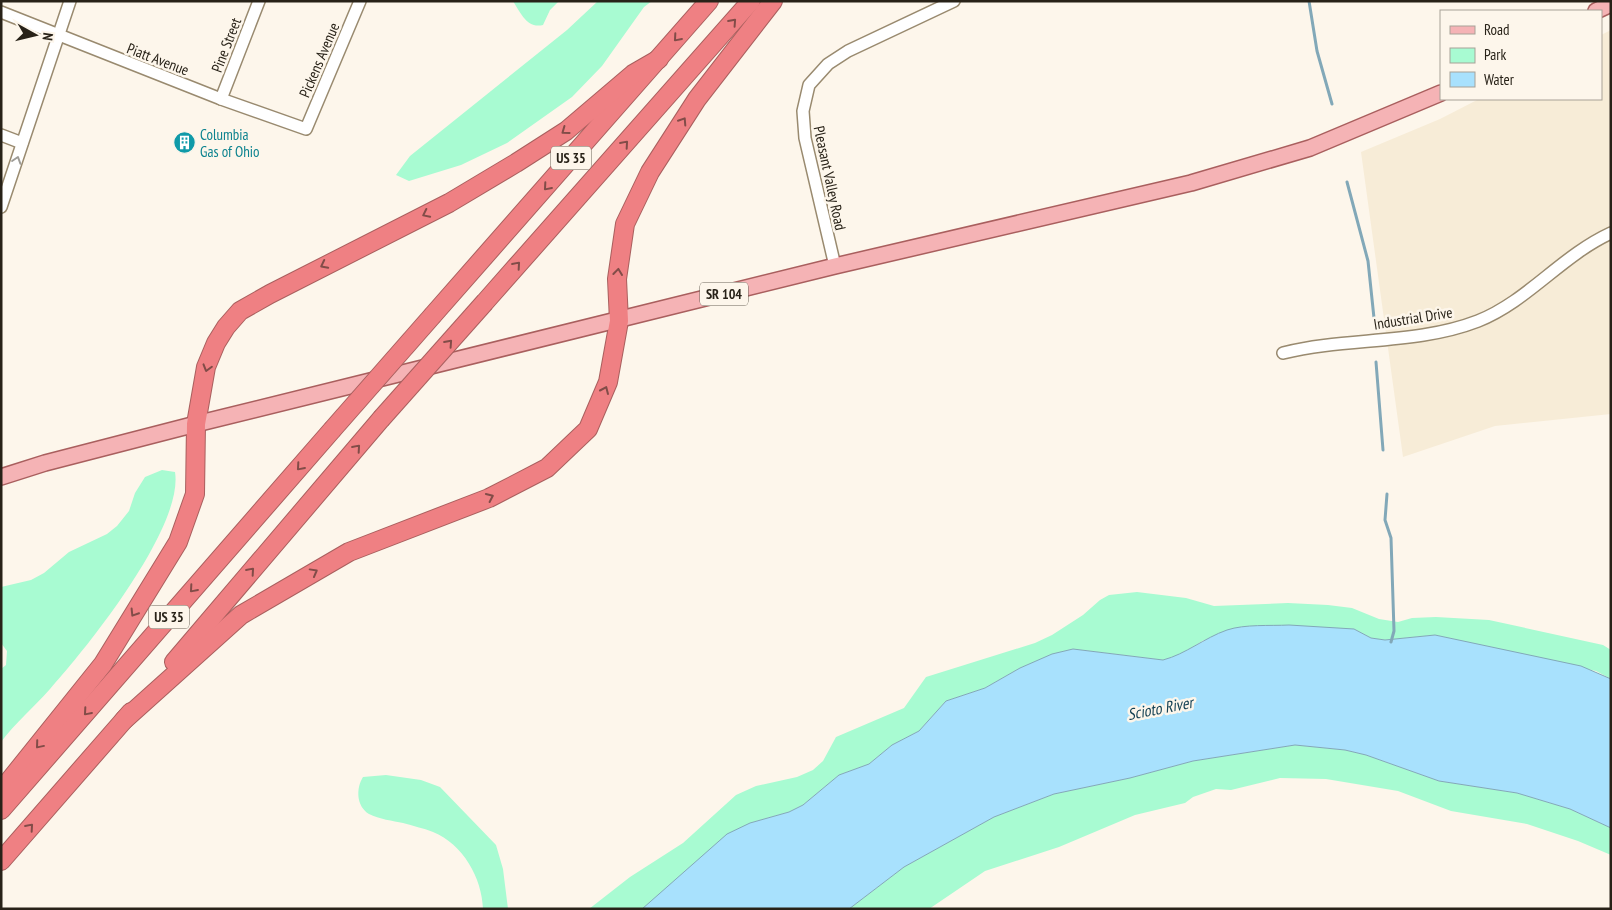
<svg xmlns="http://www.w3.org/2000/svg" width="1612" height="910" viewBox="0 0 1612 910" font-family="'PT Sans Narrow',sans-serif">
	<style>
		.industrial { fill: #f7ecd7 }
		.green { fill: #a8fbd2 }
		.water { fill: #a8e1fd; stroke: #82a8b8 }
		.lines { fill: none; stroke-linecap: round; stroke-linejoin: round }
		.stream { stroke: #82a8b8; stroke-width: 3 }
		.minor-casing { stroke: #998a6f; stroke-width: 14 }
		.major-casing { stroke: #a95f5e; stroke-width: 18 }
		.highway-casing { stroke: #a95f5e; stroke-width: 20 }
		.minor { stroke: #fff; stroke-width: 11 }
		.major { stroke: #f5b3b5; stroke-width: 15 }
		.highway { stroke: #ef8083; stroke-width: 18 }
		.highway-bridge-casing { stroke: #a95f5e; stroke-width: 20; stroke-linecap: butt }
		.highway-bridge { stroke: #ef8083; stroke-width: 18 }
		.oneway { stroke: #824c48 }
		.oneway2 { stroke: #9e9c97 }
		.labels { text-anchor: middle; dominant-baseline: central; stroke-width: 5; stroke-linejoin: round; paint-order: stroke }
		.shield { fill: #fdf6eb; stroke: #686257; stroke-width: 1 }
		.shield-label { font-size: 14px; font-weight: bold; fill: #282218 }
		.street-label { font-size: 15px; fill: #282218; stroke: #fdf6eb }
		.culture-label { font-size: 15px; fill: #0d838f; stroke: #fdf6eb; text-anchor: start }
		.water-label { font-size: 16px; font-style: italic; fill: #144154; stroke: #fdf6eb }
	</style>
	<rect width="100%" height="100%" fill="#fdf6eb"/>
	<!-- industrial -->
	<path class="industrial" d="M1611,30V414L1495,426L1403,457L1361,152L1440,119L1479,99H1601V35Z"/>
	<!-- green -->
	<g class="green">
		<path d="M513,1H559L550,10L543,25C527,29 520,12 513,1Z"/>
		<path d="M598,1H652L644,7L602,66L572,97L507,143L461,165L409,181L396,175L410,156L567,30Z"/>
		<path d="M162,470L175,472C184,527 87,648 50,689C34,707 15,723 1,742V669L6,665L7,651L1,643V587L31,580L44,573L69,552L107,534L117,526L129,511L135,493L145,477Z"/>
		<path d="M1137,592L1186,598L1214,606L1288,603L1328,605L1352,608L1379,619L1398,622L1412,618L1436,617L1489,620L1603,645L1611,650V679L1596,671L1435,635L1385,640L1371,638L1354,629L1204,640L1178,656L1163,660L1073,649L1053,654L1020,668L985,688L946,701L919,731L892,745L869,764L839,775L803,805L789,812L750,823L642,909H589L630,877L683,843L736,795L756,786L797,777L813,770L823,761L836,737L904,708L926,677L1035,643L1052,635L1083,615L1100,600L1109,595Z"/>
		<path d="M1295,745L1345,750L1366,755L1439,781L1517,793L1570,809L1611,828V855L1578,841L1527,824L1451,811L1398,791L1326,779L1280,778L1231,790L1216,789L1193,797L1185,803L1135,815L1059,847L985,871L929,909H849L904,867L994,817L1054,794L1130,778L1193,761Z"/>
		<path d="M386,775L421,780L440,787L496,845L503,869L508,909H483C482,878 463,844 433,832C423,828 413,826 403,823C393,821 379,819 369,814C356,806 356,788 363,777Z"/>
	</g>
	<!-- water -->
	<path class="water" d="M1289,625L1354,629L1371,638L1385,640L1435,635L1581,666L1611,679V828L1570,809L1517,793L1439,781L1366,755L1345,750L1295,745L1193,761L1130,778L1054,794L994,817L904,867L849,909H642L727,834L750,823L789,812L803,805L839,775L869,764L892,745L919,731L946,701L985,688L1020,668L1052,654L1073,649L1163,660C1186,654 1204,638 1227,630C1245,624 1270,626 1289,625Z"/>
	<g class="lines">
		<!-- stream -->
		<g class="stream">
			<path d="M1309,1L1317,51L1332,104"/>
			<path d="M1347,182L1368,261L1374,318"/>
			<path d="M1376,362L1383,450"/>
			<path d="M1387,494L1385,520L1391,538L1394,631L1391,642"/>
		</g>
		<defs>
			<g id="minor">
				<path d="M1,12L221,99L306,129L360,1"/>
				<path d="M221,99L259,1"/>
				<path d="M1,135L22,143"/>
				<path d="M1,207L70,1"/>
				<path d="M835,266L805,138L803,111L809,85L828,64L848,51L954,1"/>
				<path d="M1283,353C1346,337 1416,345 1478,321C1528,301 1561,256 1611,233"/>
			</g>
			<g id="major">
				<path d="M1596,11L1611,4"/>
				<path d="M1,477L45,463L196,424L835,266L1191,183L1310,148L1441,93"/>
			</g>
			<g id="highway">
				<path d="M485,302L751,1"/>
				<path d="M433,315L709,1"/>
				<path d="M174,662L381,419"/>
				<path d="M124,720L241,615L349,552L489,498L547,468L588,429L608,382L619,321L617,279L625,224L650,172L697,99L773,1"/>
				<path d="M1,791L103,664L178,542L195,494L196,424L206,367L216,343L226,327L240,311L270,294L449,203L516,163L566,131L633,74L659,59"/>
				<path d="M1,810L332,430"/>
				<path d="M1,861L131,712"/>
			</g>
		</defs>
		<!-- minor casing -->
		<use href="#minor" class="minor-casing"/>
		<!-- major casing -->
		<use href="#major" class="major-casing"/>
		<!-- highway casing -->
		<use href="#highway" class="highway-casing"/>
		<!-- minor -->
		<use href="#minor" class="minor"/>
		<!-- major -->
		<use href="#major" class="major"/>
		<!-- highway -->
		<use href="#highway" class="highway"/>
		<defs>
			<g id="highway-bridge">
				<path d="M381,419L485,302"/>
				<path d="M332,430L433,315"/>
			</g>
		</defs>
		<!-- highway-bridge casing -->
		<use href="#highway-bridge" class="highway-bridge-casing"/>
		<!-- highway-bridge -->
		<use href="#highway-bridge" class="highway-bridge"/>
	</g>
	<!-- one-way arrows -->
	<defs><path id="oneway-chevron" d="M-2-3.5L2.5 0L-2 3.5" fill="none" stroke-width="1.6" stroke-linecap="round" stroke-linejoin="round" transform="scale(1.25)"/></defs>
	<g class="oneway">
		<use href="#oneway-chevron" transform="translate(733 22) rotate(-48)"/>
		<use href="#oneway-chevron" transform="translate(677 38) rotate(131)"/>
		<use href="#oneway-chevron" transform="translate(683 121) rotate(-57)"/>
		<use href="#oneway-chevron" transform="translate(565 131) rotate(144)"/>
		<use href="#oneway-chevron" transform="translate(625 144) rotate(-49)"/>
		<use href="#oneway-chevron" transform="translate(547 187) rotate(131)"/>
		<use href="#oneway-chevron" transform="translate(426 214) rotate(154)"/>
		<use href="#oneway-chevron" transform="translate(324 265) rotate(153)"/>
		<use href="#oneway-chevron" transform="translate(517 265) rotate(-49)"/>
		<use href="#oneway-chevron" transform="translate(618 272) rotate(-83)"/>
		<use href="#oneway-chevron" transform="translate(449 343) rotate(-48)"/>
		<use href="#oneway-chevron" transform="translate(207 368) rotate(106)"/>
		<use href="#oneway-chevron" transform="translate(605 390) rotate(-66)"/>
		<use href="#oneway-chevron" transform="translate(357 448) rotate(-49)"/>
		<use href="#oneway-chevron" transform="translate(300 467) rotate(131)"/>
		<use href="#oneway-chevron" transform="translate(490 497) rotate(-25)"/>
		<use href="#oneway-chevron" transform="translate(251 571) rotate(-49)"/>
		<use href="#oneway-chevron" transform="translate(314 572) rotate(-29)"/>
		<use href="#oneway-chevron" transform="translate(193 589) rotate(131)"/>
		<use href="#oneway-chevron" transform="translate(134 613) rotate(122)"/>
		<use href="#oneway-chevron" transform="translate(87 712) rotate(131)"/>
		<use href="#oneway-chevron" transform="translate(39 745) rotate(130)"/>
		<use href="#oneway-chevron" transform="translate(30 827) rotate(-49)"/>
	</g>
	<use class="oneway2" href="#oneway-chevron" transform="translate(17 160) rotate(-72)"/>
	<!-- icons -->
	<defs>
		<symbol id="building-disc" viewBox="-11 -11 22 22"><circle r="9.5" fill="#0f9aa8" stroke="#fdf6eb"/><path d="M-4-6H4V6H1V3H-1V6H-4ZM-2.5-4.3h1.7v1.8h-1.7ZM.8-4.3h1.7v1.8H.8ZM-2.5-1h1.7V.8h-1.7ZM.8-1h1.7V.8H.8Z" fill="#fff"/></symbol>
	</defs>
	<g fill-rule="evenodd">
		<use href="#building-disc" x="172" y="130" width="25" height="25"/>
	</g>
	<g class="labels">
		<!-- shield labels -->
		<g class="shield">
			<rect x="551" y="146.5" width="40" height="23" rx="4"/>
			<rect x="700" y="282.5" width="48" height="23" rx="4"/>
			<rect x="149" y="605.5" width="40" height="23" rx="4"/>
		</g>
		<g class="shield-label">
			<text x="571" y="158">US 35</text>
			<text x="724" y="294">SR 104</text>
			<text x="169" y="617">US 35</text>
		</g>
		<!-- street labels -->
		<g class="street-label">
			<text transform="translate(226 45) rotate(-69)">Pine Street</text>
			<text transform="translate(158 59) rotate(21)">Piatt Avenue</text>
			<text transform="translate(319 60) rotate(-67)">Pickens Avenue</text>
			<text transform="translate(830 178) rotate(78)">Pleasant Valley Road</text>
			<text transform="translate(1413 318) rotate(-9)">Industrial Drive</text>
		</g>
		<!-- culture labels -->
		<g class="culture-label">
			<text x="200" y="134">Columbia<tspan x="200" dy="17">Gas of Ohio</tspan></text>
		</g>
		<!-- water labels -->
		<g class="water-label">
			<text transform="translate(1160 708) rotate(-11)">Scioto River</text>
		</g>
	</g>
	<!-- border -->
	<rect width="1612" height="910" fill="none" stroke="#282218" stroke-width="5"/>
	<!-- legend -->
	<rect x="1440" y="10" width="162" height="90" fill="#fdf6eb" stroke="#a8a197"/>
	<rect x="1450" y="26" width="25" height="8" fill="#f5b3b5" stroke="#a8a197"/>
	<text x="1484" y="35" font-size="15" fill="#282218">Road</text>
	<rect x="1450" y="48" width="25" height="15" fill="#a8fbd2" stroke="#a8a197"/>
	<text x="1484" y="60" font-size="15" fill="#282218">Park</text>
	<rect x="1450" y="72" width="25" height="15" fill="#a8e1fd" stroke="#a8a197"/>
	<text x="1484" y="85" font-size="15" fill="#282218">Water</text>
	<!-- north arrow -->
	<g transform="translate(35 35) rotate(98)" stroke="#fdf6eb" stroke-width="4" paint-order="stroke">
	<path d="M0-4L9 19L0 12L-9 19Z" fill="#282218"/>
	<text y="-8" font-size="14" font-weight="bold" text-anchor="middle" fill="#282218">N</text>
	</g>
</svg>
